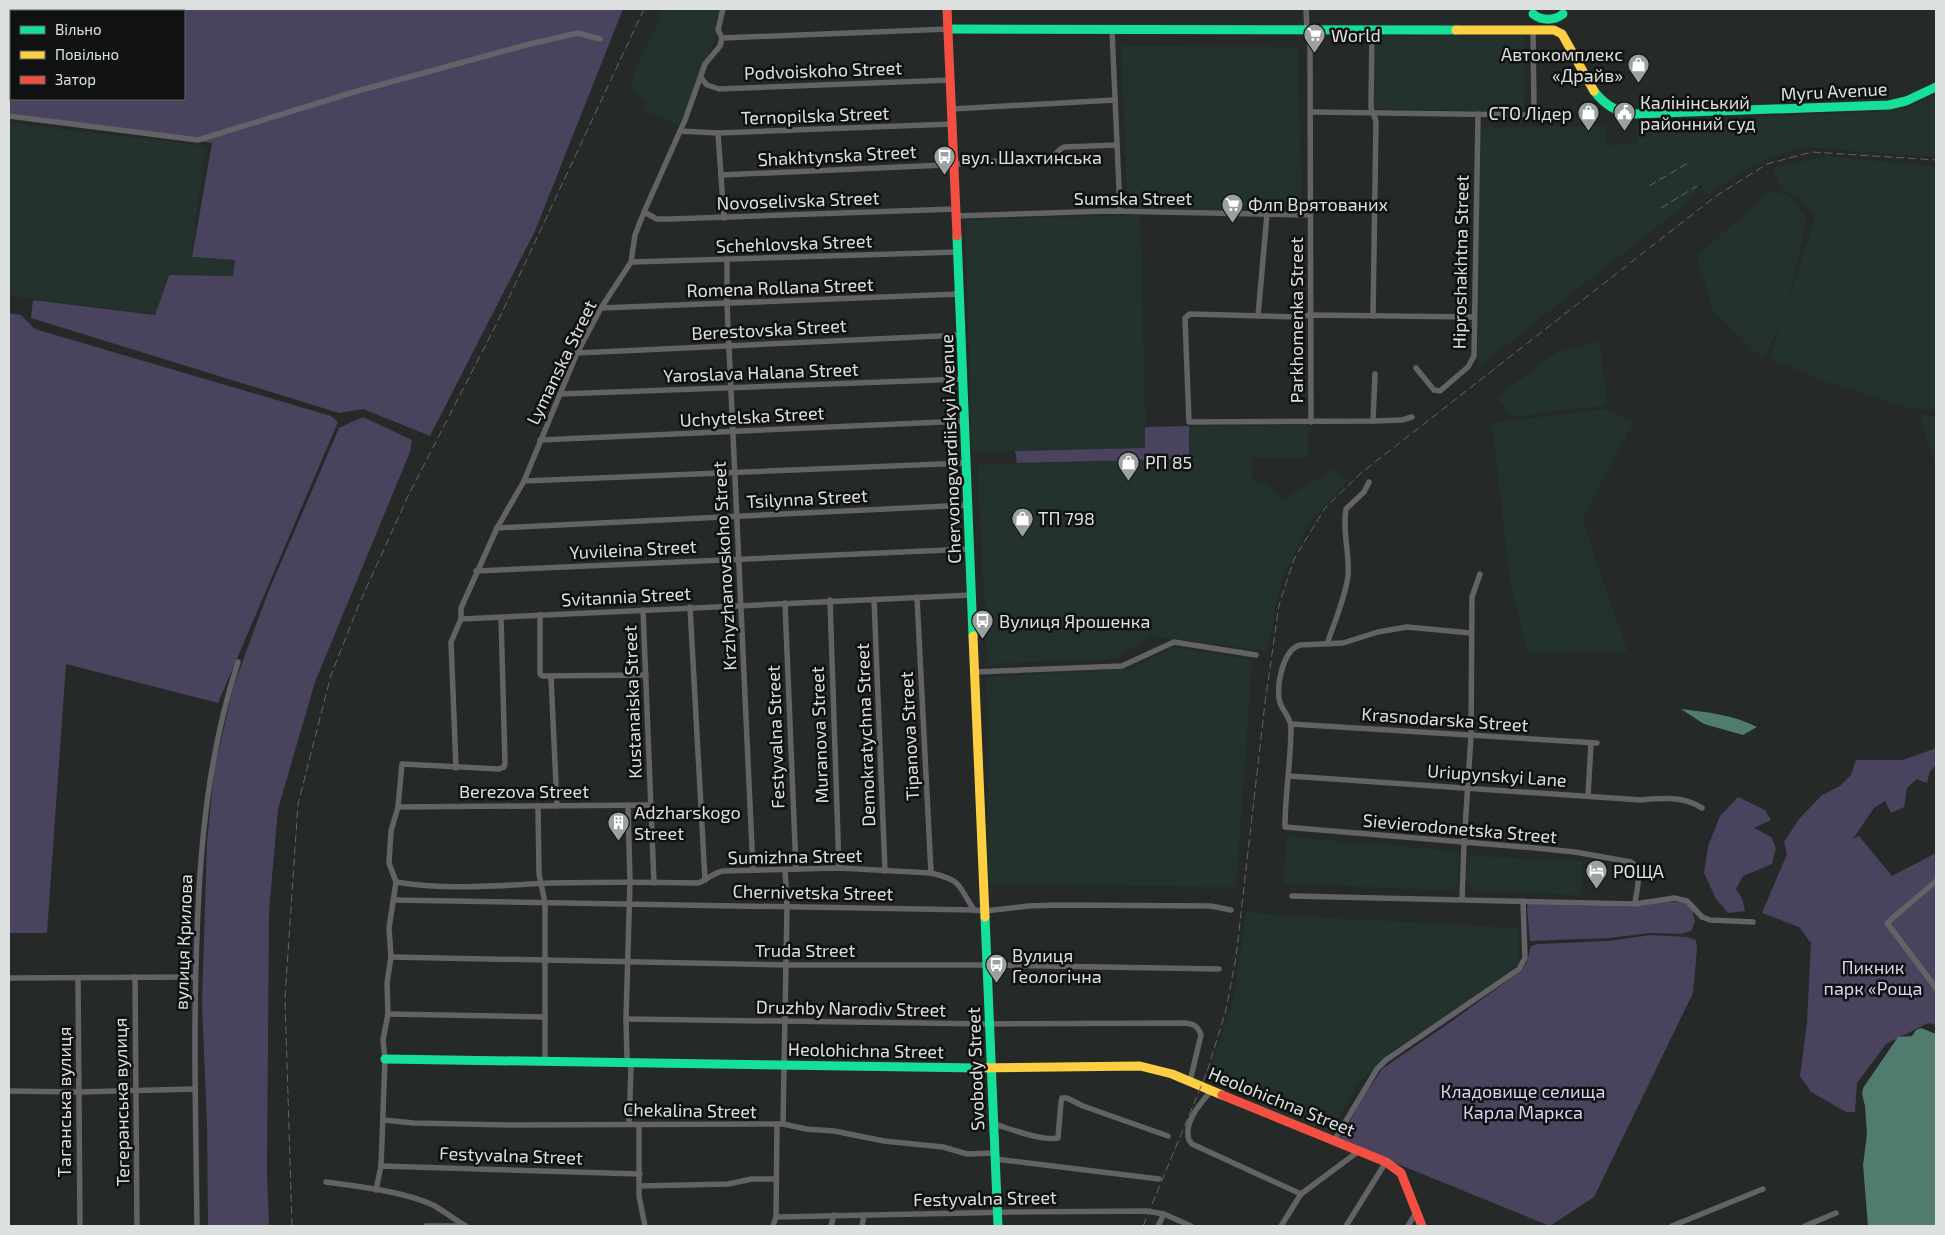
<svg xmlns="http://www.w3.org/2000/svg" width="1945" height="1235" viewBox="0 0 1945 1235" font-family="'Exo 2',sans-serif">
	<style>
		.built { fill: #24322d }
		.green { fill: #4a435d }
		.water { fill: #507c70 }
		.lines { fill: none; stroke-linecap: round; stroke-linejoin: round }
		.street { stroke: #636267; stroke-width: 5.5 }
		.fast { stroke: #16e098; stroke-width: 9 }
		.slow { stroke: #ffcf43; stroke-width: 9 }
		.jam { stroke: #f24e42; stroke-width: 9 }
		.rail { stroke: #646467; stroke-width: 1; stroke-dasharray: 8 4; stroke-linecap: butt }
		.labels { text-anchor: middle; dominant-baseline: central; stroke-width: 5; stroke-linejoin: round; paint-order: stroke }
		.poi-label { font-size: 18px; fill: #dce1e0; stroke: #0f1211; text-anchor: start }
		.street-label { font-size: 18px; fill: #dce1e0; stroke: #0f1211 }
		.park-label { font-size: 18px; fill: #ddd2f6; stroke: #0f1211 }
	</style>
	<rect width="100%" height="100%" fill="#252927"/>
	<!-- built -->
	<g class="built">
		<path d="M664,9H722L716,21L715,39L705,60L678,126L645,110L644,103L630,83Z"/>
		<path d="M1375,36H1525L1524,112L1374,109Z"/>
		<path d="M1121,46L1297,47L1302,205L1281,206V211L1128,209Z"/>
		<path d="M1936,95V157L1803,147L1754,164L1708,195L1700,185L1689,202L1672,215L1478,367L1476,295L1480,127L1605,126L1606,145L1637,144V125L1751,121V147L1753,117L1873,112L1907,107Z"/>
		<path d="M9,123L206,146L191,257L234,260L233,276L168,275L155,314L9,296Z"/>
		<path d="M1828,156L1936,167V410L1907,408L1827,382L1770,359L1781,324L1763,359L1713,311L1697,256L1771,191L1791,197L1807,219L1788,302L1815,218L1800,198L1782,190L1772,168Z"/>
		<path d="M1140,215L1146,448L972,453L965,220Z"/>
		<path d="M1600,341L1607,405L1513,417L1497,397L1557,352Z"/>
		<path d="M1605,409L1633,423L1583,517L1591,547L1628,652L1527,653L1510,580L1492,423Z"/>
		<path d="M1920,415L1936,416V469Z"/>
		<path d="M1308,425V458H1253L1252,480L1268,485L1282,500L1334,468L1347,481L1309,524L1281,581L1267,651L1151,636L1118,658L988,664L977,465L1188,459L1189,426Z"/>
		<path d="M1174,647L1252,660L1236,887L988,884L987,677L1129,669Z"/>
		<path d="M1287,837L1336,840L1337,842L1358,845L1364,842L1459,852L1458,880L1454,891L1283,883Z"/>
		<path d="M1467,856L1582,861L1581,895L1475,891L1470,888L1466,883Z"/>
		<path d="M1246,912L1274,915L1519,928V964L1479,993L1391,1052L1358,1083L1329,1135L1246,1102L1250,1092L1208,1077L1233,1003Z"/>
	</g>
	<!-- green -->
	<g class="green">
		<path d="M64,9H623L535,231L430,436L363,409L339,413L31,318L33,300L155,315L169,275L233,276L235,260L192,257L212,143L9,113V38L11,37V99H184V11H59Z"/>
		<path d="M9,313L21,315L35,329L331,416L338,422L218,703L66,664L47,933H9Z"/>
		<path d="M363,417L412,440L410,452L315,682L278,809L269,911L267,1172L269,1226H208L207,1123L202,1004L207,842L214,771L233,688L267,595L339,428Z"/>
		<path d="M1189,426V459L1017,463L1015,451L1145,448V427Z"/>
		<path d="M1936,748V765L1930,771L1927,783L1917,779L1907,788L1904,807L1891,813L1885,801L1874,808L1853,839L1859,836L1892,876L1936,853V1025L1928,1023L1886,1044L1857,1083L1855,1112H1846L1811,1092L1800,1076L1807,1022L1811,943L1799,927L1762,913L1787,854L1784,842L1799,819L1822,795L1840,786L1851,775L1856,760H1903Z"/>
		<path d="M1738,797L1765,810L1771,820L1754,828L1771,837L1776,848L1772,864L1743,876L1736,889L1742,898L1745,911L1728,913L1716,899L1704,873L1708,846L1720,816Z"/>
		<path d="M1666,901L1685,903L1692,908L1695,922L1691,931L1681,934L1651,933L1609,938L1530,941L1527,908L1529,904L1634,907Z"/>
		<path d="M1651,935L1687,937L1696,940L1697,949L1693,993L1594,1197L1550,1226L1339,1140L1361,1101L1382,1069L1452,1021L1521,971L1527,962L1531,946L1538,944L1608,941Z"/>
	</g>
	<!-- water -->
	<g class="water">
		<path d="M1681,709C1707,712 1734,715 1757,727L1743,735L1704,724Z"/>
		<path d="M1921,1028L1936,1034V1226H1868L1863,1165L1867,1134L1865,1106L1862,1094L1863,1088L1898,1037L1912,1036L1916,1030Z"/>
	</g>
	<g class="lines">
		<!-- street -->
		<g class="street">
			<path d="M1306,9L1307,30L1310,39L1311,422"/>
			<path d="M1112,30L1120,211"/>
			<path d="M1372,30L1371,108L1376,121L1373,316"/>
			<path d="M722,38L949,29"/>
			<path d="M701,78L707,85L719,89L951,80"/>
			<path d="M952,109L1115,100"/>
			<path d="M1311,112L1527,115L1531,113L1534,109L1533,30"/>
			<path d="M9,116L198,140L354,92L526,45L578,33L600,39"/>
			<path d="M680,131L718,133L952,124"/>
			<path d="M718,133L724,218"/>
			<path d="M721,175L944,165L1051,157C1057,155 1058,149 1064,147L1117,145"/>
			<path d="M644,212L657,219H670L956,209"/>
			<path d="M956,216L1108,211L1310,215"/>
			<path d="M727,261V304L753,870"/>
			<path d="M631,262L958,252"/>
			<path d="M601,308L959,294"/>
			<path d="M1258,316L1267,214"/>
			<path d="M577,353L961,335"/>
			<path d="M1416,368L1434,390L1440,391L1468,367L1474,356L1478,114"/>
			<path d="M1375,374L1373,421L1189,422L1185,318L1190,314L1297,317L1311,315L1473,317"/>
			<path d="M560,394L963,379"/>
			<path d="M1373,421L1402,420L1412,417"/>
			<path d="M540,440L965,421"/>
			<path d="M524,481L966,463"/>
			<path d="M497,528L968,505"/>
			<path d="M476,571L970,549"/>
			<path d="M917,597L931,873"/>
			<path d="M874,599L885,871"/>
			<path d="M830,600L839,868"/>
			<path d="M785,603L796,869"/>
			<path d="M690,607L705,880"/>
			<path d="M643,610L654,883"/>
			<path d="M540,615V674L542,676L646,675"/>
			<path d="M461,619L972,595"/>
			<path d="M1471,633L1407,627L1378,632L1343,643L1300,645C1282,650 1276,688 1280,703C1283,711 1291,719 1291,727C1291,761 1285,794 1285,827L1535,848L1575,852L1631,862C1644,870 1636,891 1635,904"/>
			<path d="M1327,644C1334,623 1345,599 1348,576C1350,554 1342,532 1346,509L1364,492L1369,482"/>
			<path d="M975,672L1122,666L1174,642L1256,655"/>
			<path d="M551,677L557,806"/>
			<path d="M1291,724L1597,743"/>
			<path d="M456,768L451,642L461,619V608L497,528L524,481L577,353L601,308L631,262L635,235L644,212L685,120L705,64L720,46L722,38L718,30L723,9"/>
			<path d="M1289,776L1641,800C1662,798 1684,796 1702,808"/>
			<path d="M1588,796L1591,743"/>
			<path d="M628,805L630,882L626,1019L627,1058L631,1068L629,1124"/>
			<path d="M538,806L539,874L545,903V1062"/>
			<path d="M398,807L650,805"/>
			<path d="M1936,881L1887,923L1936,988"/>
			<path d="M396,882C448,891 500,885 553,883C601,882 649,882 698,883C707,880 713,873 723,871L839,868L931,873C963,881 957,884 974,910"/>
			<path d="M1292,896L1635,904L1674,898L1687,901L1702,917L1710,920L1753,922"/>
			<path d="M1462,899L1464,844L1471,736L1472,597L1480,574"/>
			<path d="M394,900L974,910L985,911L1028,906L1058,905L1211,906L1231,910"/>
			<path d="M391,957L786,965H988L1219,969"/>
			<path d="M135,977L137,1226"/>
			<path d="M9,978L195,977"/>
			<path d="M78,978L80,1226"/>
			<path d="M388,1014L545,1017"/>
			<path d="M626,1019L989,1024L1185,1023C1194,1024 1198,1026 1201,1035L1190,1081"/>
			<path d="M9,1091L78,1092L195,1089"/>
			<path d="M1211,1091C1201,1103 1183,1122 1189,1140L1192,1144L1301,1194"/>
			<path d="M383,1120L414,1123L514,1125L783,1124L806,1129L834,1131L884,1141L943,1147L967,1154L995,1153"/>
			<path d="M783,1124L787,906L785,869"/>
			<path d="M994,1124C1011,1129 1041,1141 1058,1138L1061,1102L1062,1098H1067L1083,1106L1168,1136"/>
			<path d="M639,1125V1196L645,1226"/>
			<path d="M1334,1141L1377,1069L1386,1060L1519,969L1525,958L1523,901"/>
			<path d="M995,1159L1159,1179"/>
			<path d="M381,1166L640,1174"/>
			<path d="M326,1182C360,1187 402,1191 433,1205C444,1211 455,1220 466,1226"/>
			<path d="M640,1186L728,1184L752,1179H776"/>
			<path d="M376,1190L381,1166L385,1059L383,1040L388,1014L387,983L391,957L389,928L396,882L389,863L391,831L398,807L402,764L499,769L504,767L505,763L501,617"/>
			<path d="M776,1217L1014,1212L1146,1211L1164,1214L1191,1226"/>
			<path d="M197,1226C196,1129 193,1032 197,935C200,842 209,751 238,662"/>
			<path d="M426,1226H465"/>
			<path d="M773,1226L776,1217L777,1125"/>
			<path d="M831,1226L834,1215"/>
			<path d="M862,1226L864,1215"/>
			<path d="M1158,1226L1164,1214"/>
			<path d="M1281,1226L1301,1194L1359,1151"/>
			<path d="M1346,1226L1386,1162"/>
			<path d="M1408,1226L1417,1211"/>
			<path d="M1672,1226L1763,1189"/>
			<path d="M1805,1226L1836,1213"/>
		</g>
		<!-- fast -->
		<g class="fast">
			<path d="M1533,14C1542,21 1554,21 1563,14"/>
			<path d="M949,29L1456,30"/>
			<path d="M1594,91C1605,105 1616,112 1634,114L1889,105L1906,101L1936,87"/>
			<path d="M957,236L973,636"/>
			<path d="M985,917L998,1226"/>
			<path d="M385,1059L978,1068"/>
		</g>
		<!-- slow -->
		<g class="slow">
			<path d="M1456,30H1554L1562,34L1594,91"/>
			<path d="M973,636L985,917"/>
			<path d="M978,1068L1140,1066L1172,1074L1222,1095"/>
		</g>
		<!-- jam -->
		<g class="jam">
			<path d="M947,9L957,236"/>
			<path d="M1222,1095L1386,1162L1401,1173L1422,1226"/>
		</g>
		<!-- rail -->
		<g class="rail">
			<path d="M1649,186L1688,163"/>
			<path d="M1661,208L1697,186"/>
			<path d="M292,1226L285,998L298,804L331,675L360,602L408,496L498,321L644,9"/>
			<path d="M1143,1226L1207,1072L1226,1010L1236,957L1265,703L1279,605L1294,559L1325,508L1361,473L1716,196L1767,164L1812,152L1936,160"/>
		</g>
	</g>
	<!-- icons -->
	<defs>
		<symbol id="supermarket-pin" viewBox="-11 -11 22 30"><path d="M0 17L-7.5 6A9.5 9.5 0 1 1 7.5 6Z" fill="#9ca19f" stroke="#0f1211"/><path d="M-6-5.5h2.5l.6 2H6L4.5 2H-2.5L-4.4-4H-6ZM-1.5 3.2a1.3 1.3 0 1 0 .1 0ZM3 3.2a1.3 1.3 0 1 0 .1 0Z" fill="#fff"/></symbol>
		<symbol id="shop-pin" viewBox="-11 -11 22 30"><path d="M0 17L-7.5 6A9.5 9.5 0 1 1 7.5 6Z" fill="#9ca19f" stroke="#0f1211"/><path d="M-5-2.5h2.3a2.7 3.5 0 0 1 5.4 0H5L5.5 6h-11ZM-1.5-2.5h3a1.5 2.3 0 0 0-3 0Z" fill="#fff"/></symbol>
		<symbol id="civic-pin" viewBox="-11 -11 22 30"><path d="M0 17L-7.5 6A9.5 9.5 0 1 1 7.5 6Z" fill="#9ca19f" stroke="#0f1211"/><path d="M-.6-6.5H3V-4.5H.6V-3L4-1V1h2V6H-6V1h2V-1L-.6-3ZM-1.2 2.5V6h2.4V2.5Z" fill="#fff"/></symbol>
		<symbol id="bus-pin" viewBox="-11 -11 22 30"><path d="M0 17L-7.5 6A9.5 9.5 0 1 1 7.5 6Z" fill="#9ca19f" stroke="#0f1211"/><path d="M-5-6H5V4H4V6H2V4H-2V6H-4V4H-5ZM-3.5-4V0h7V-4ZM-3.5 1.2v1.5H-2V1.2ZM2 1.2v1.5H3.5V1.2Z" fill="#fff"/></symbol>
		<symbol id="building-pin" viewBox="-11 -11 22 30"><path d="M0 17L-7.5 6A9.5 9.5 0 1 1 7.5 6Z" fill="#9ca19f" stroke="#0f1211"/><path d="M-4-6H4V6H1V3H-1V6H-4ZM-2.5-4.3h1.7v1.8h-1.7ZM.8-4.3h1.7v1.8H.8ZM-2.5-1h1.7V.8h-1.7ZM.8-1h1.7V.8H.8Z" fill="#fff"/></symbol>
		<symbol id="hotel-pin" viewBox="-11 -11 22 30"><path d="M0 17L-7.5 6A9.5 9.5 0 1 1 7.5 6Z" fill="#9ca19f" stroke="#0f1211"/><path d="M-6-4.5h1.5V1H6V5H4.5V3h-9V5H-6ZM-4 0a1.8 1.8 0 1 1 3.6 0ZM.5 0V-2.5h3Q6-2.5 6 0Z" fill="#fff"/></symbol>
	</defs>
	<g fill-rule="evenodd">
		<use href="#supermarket-pin" x="1302" y="22" width="25" height="34"/>
		<use href="#shop-pin" x="1626" y="52" width="25" height="34"/>
		<use href="#civic-pin" x="1612" y="100" width="25" height="34"/>
		<use href="#shop-pin" x="1576" y="100" width="25" height="34"/>
		<use href="#bus-pin" x="932" y="144" width="25" height="34"/>
		<use href="#supermarket-pin" x="1220" y="192" width="25" height="34"/>
		<use href="#shop-pin" x="1116" y="450" width="25" height="34"/>
		<use href="#shop-pin" x="1010" y="506" width="25" height="34"/>
		<use href="#bus-pin" x="970" y="608" width="25" height="34"/>
		<use href="#building-pin" x="606" y="810" width="25" height="34"/>
		<use href="#hotel-pin" x="1584" y="858" width="25" height="34"/>
		<use href="#bus-pin" x="984" y="952" width="25" height="34"/>
	</g>
	<g class="labels">
		<!-- poi labels -->
		<g class="poi-label">
			<text x="1331" y="35">World</text>
			<text x="1623" y="54" text-anchor="end">Автокомплекс<tspan x="1623" dy="21">«Драйв»</tspan></text>
			<text x="1640" y="102">Калінінський<tspan x="1640" dy="21">районний суд</tspan></text>
			<text x="1572" y="113" text-anchor="end">СТО Лідер</text>
			<text x="961" y="157">вул. Шахтинська</text>
			<text x="1248" y="204">Флп Врятованих</text>
			<text x="1145" y="462">РП 85</text>
			<text x="1038" y="518">ТП 798</text>
			<text x="999" y="621">Вулиця Ярошенка</text>
			<text x="634" y="812">Adzharskogo<tspan x="634" dy="21">Street</tspan></text>
			<text x="1613" y="871">РОЩА</text>
			<text x="1012" y="955">Вулиця<tspan x="1012" dy="21">Геологічна</tspan></text>
		</g>
		<!-- street labels -->
		<g class="street-label">
			<text transform="translate(823 70) rotate(-2)">Podvoiskoho Street</text>
			<text transform="translate(1834 91) rotate(-3)">Myru Avenue</text>
			<text transform="translate(815 115) rotate(-2)">Ternopilska Street</text>
			<text transform="translate(837 155) rotate(-3)">Shakhtynska Street</text>
			<text x="1133" y="198">Sumska Street</text>
			<text transform="translate(798 200) rotate(-2)">Novoselivska Street</text>
			<text transform="translate(794 243) rotate(-2)">Schehlovska Street</text>
			<text transform="translate(1460 262) rotate(-89)">Hiproshakhtna Street</text>
			<text transform="translate(780 287) rotate(-2)">Romena Rollana Street</text>
			<text transform="translate(1296 320) rotate(-90)">Parkhomenka Street</text>
			<text transform="translate(769 329) rotate(-3)">Berestovska Street</text>
			<text transform="translate(561 362) rotate(-64)">Lymanska Street</text>
			<text transform="translate(761 372) rotate(-2)">Yaroslava Halana Street</text>
			<text transform="translate(752 416) rotate(-3)">Uchytelska Street</text>
			<text transform="translate(950 449) rotate(-92)">Chervonogvardiiskyi Avenue</text>
			<text transform="translate(807 498) rotate(-3)">Tsilynna Street</text>
			<text transform="translate(633 549) rotate(-3)">Yuvileina Street</text>
			<text transform="translate(724 566) rotate(-93)">Krzhyzhanovskoho Street</text>
			<text transform="translate(626 596) rotate(-3)">Svitannia Street</text>
			<text transform="translate(632 702) rotate(-92)">Kustanaiska Street</text>
			<text transform="translate(1445 719) rotate(4)">Krasnodarska Street</text>
			<text transform="translate(819 735) rotate(-92)">Muranova Street</text>
			<text transform="translate(865 735) rotate(-92)">Demokratychna Street</text>
			<text transform="translate(909 736) rotate(-93)">Tipanova Street</text>
			<text transform="translate(775 737) rotate(-92)">Festyvalna Street</text>
			<text transform="translate(1497 775) rotate(4)">Uriupynskyi Lane</text>
			<text x="524" y="791">Berezova Street</text>
			<text transform="translate(1460 828) rotate(5)">Sievierodonetska Street</text>
			<text transform="translate(795 856) rotate(-1)">Sumizhna Street</text>
			<text transform="translate(813 892) rotate(1)">Chernivetska Street</text>
			<text transform="translate(183 942) rotate(-88)">вулиця Крилова</text>
			<text x="805" y="950">Truda Street</text>
			<text transform="translate(851 1008) rotate(1)">Druzhby Narodiv Street</text>
			<text transform="translate(866 1050) rotate(1)">Heolohichna Street</text>
			<text transform="translate(975 1069) rotate(-92)">Svobody Street</text>
			<text transform="translate(1282 1101) rotate(22)">Heolohichna Street</text>
			<text transform="translate(64 1102) rotate(-90)">Таганська вулиця</text>
			<text transform="translate(121 1102) rotate(-91)">Тегеранська вулиця</text>
			<text transform="translate(690 1110) rotate(1)">Chekalina Street</text>
			<text transform="translate(511 1155) rotate(2)">Festyvalna Street</text>
			<text transform="translate(985 1198) rotate(-1)">Festyvalna Street</text>
		</g>
		<!-- park labels -->
		<g class="park-label">
			<text x="1873" y="967">Пикник<tspan x="1873" dy="21">парк «Роща</tspan></text>
			<text x="1523" y="1091">Кладовище селища<tspan x="1523" dy="21">Карла Маркса</tspan></text>
		</g>
	</g>
	<!-- border -->
	<rect width="1945" height="1235" fill="none" stroke="#dce1e0" stroke-width="20"/>
	<!-- legend -->
	<rect x="10" y="10" width="175" height="90" fill="#0f1211" stroke="#616564"/>
	<rect x="20" y="26" width="25" height="8" fill="#16e098" stroke="#616564"/>
	<text x="55" y="35" font-size="15" fill="#dce1e0">Вільно</text>
	<rect x="20" y="51" width="25" height="8" fill="#ffcf43" stroke="#616564"/>
	<text x="55" y="60" font-size="15" fill="#dce1e0">Повільно</text>
	<rect x="20" y="76" width="25" height="8" fill="#f24e42" stroke="#616564"/>
	<text x="55" y="85" font-size="15" fill="#dce1e0">Затор</text>
</svg>
